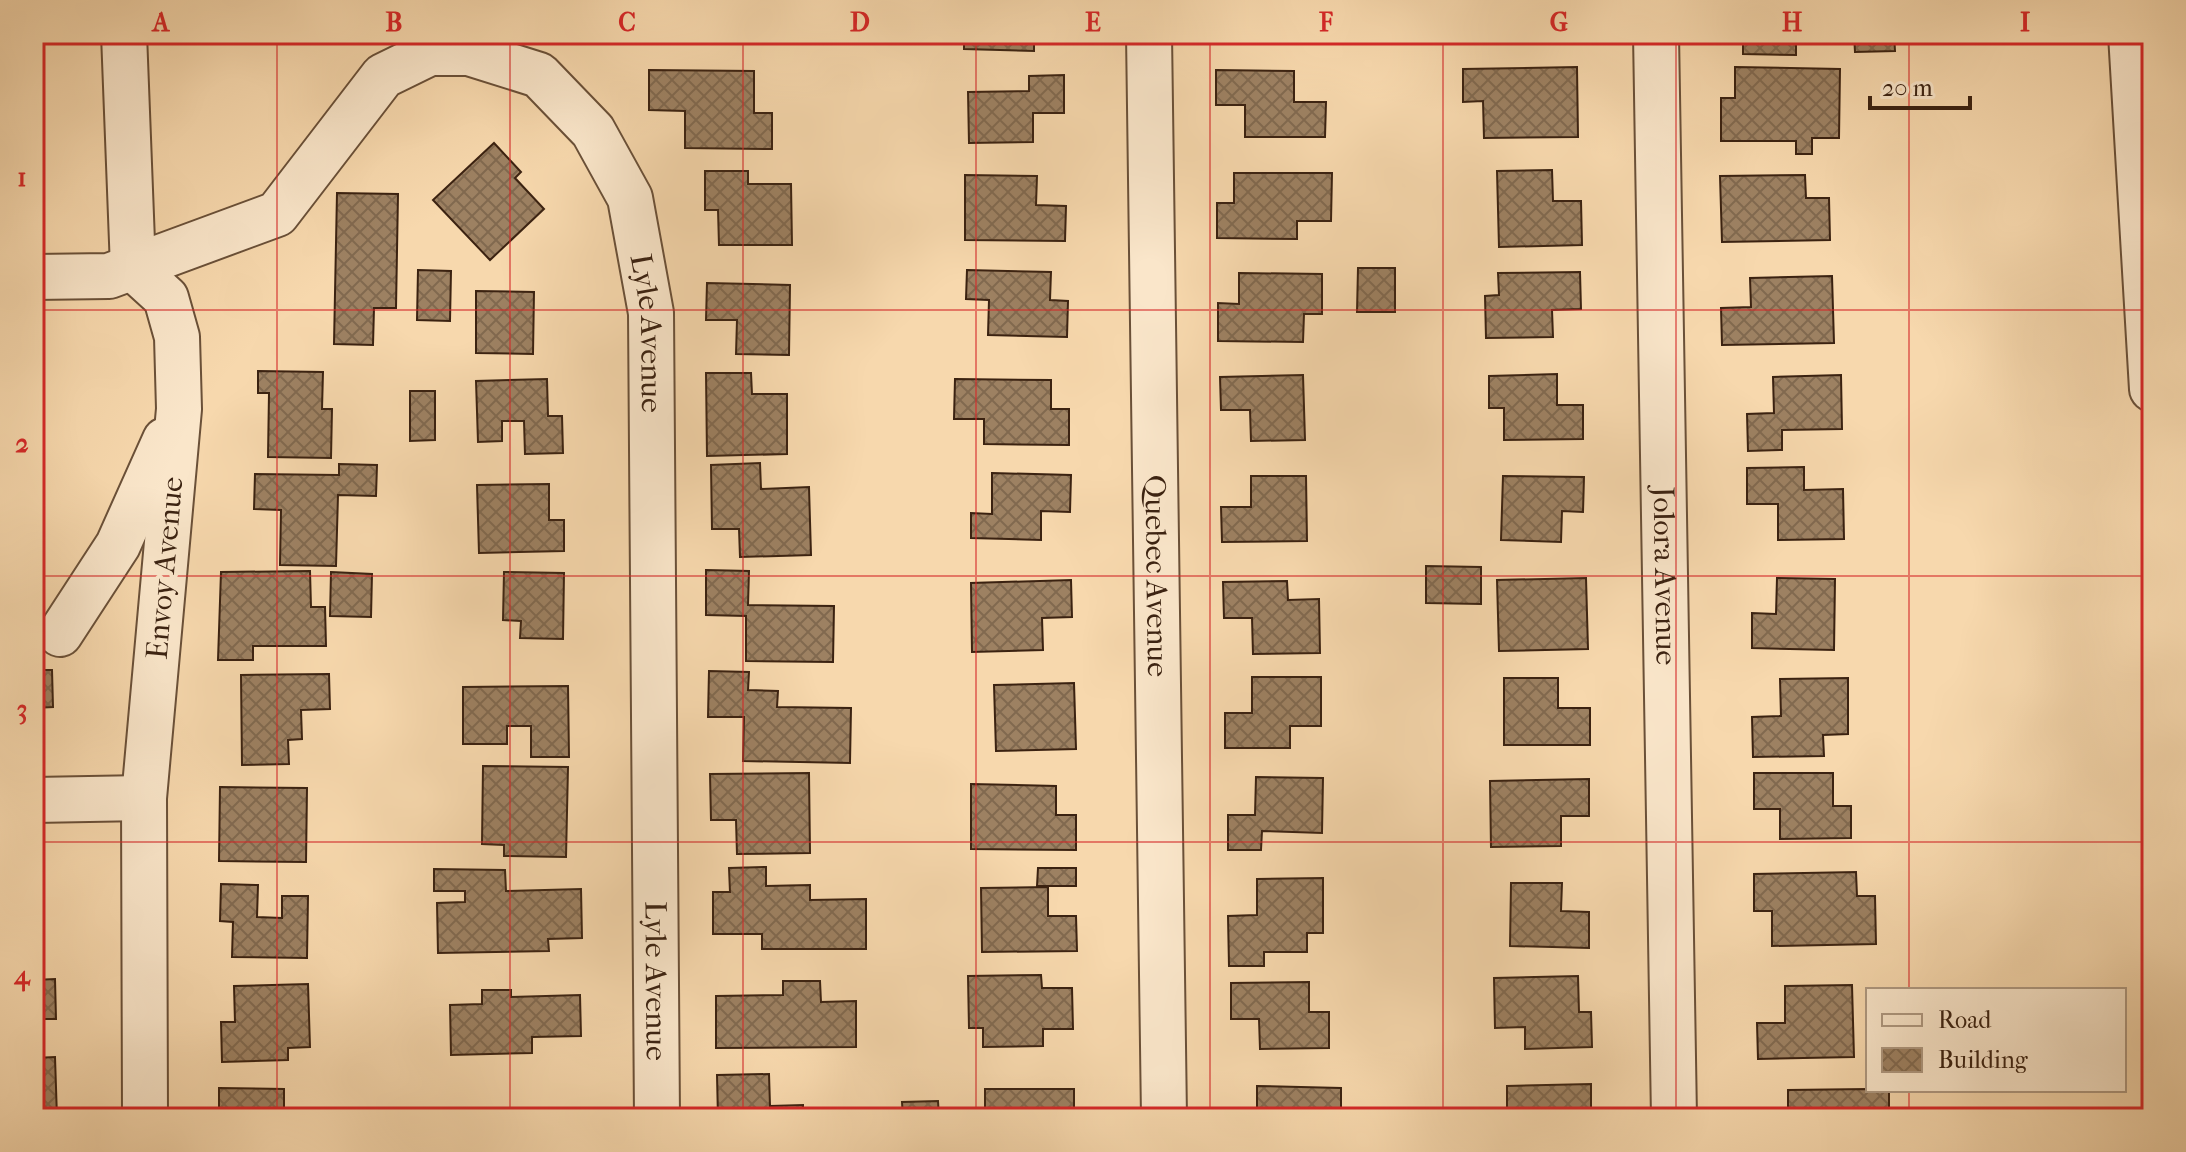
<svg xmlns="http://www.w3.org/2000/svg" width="2186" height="1152" viewBox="0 0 2186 1152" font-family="'IM FELL French Canon',serif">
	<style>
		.building { fill: url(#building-cross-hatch); stroke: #3b2211; stroke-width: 2 }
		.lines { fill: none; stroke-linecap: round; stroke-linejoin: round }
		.minor-casing { stroke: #6a5038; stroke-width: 48 }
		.minor { stroke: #fae6ca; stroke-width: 44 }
		.grid { fill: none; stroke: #d62828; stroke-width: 2; stroke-opacity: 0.55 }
		.labels { text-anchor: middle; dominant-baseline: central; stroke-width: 8; stroke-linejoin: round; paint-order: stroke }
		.street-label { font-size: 30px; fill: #3b2211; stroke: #fae6ca }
		.neatline { fill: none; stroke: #d62828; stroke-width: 3 }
		.grid-label { font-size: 26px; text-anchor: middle; font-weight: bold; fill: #d62828 }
	</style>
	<defs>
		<pattern id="building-cross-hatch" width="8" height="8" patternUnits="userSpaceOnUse" patternTransform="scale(2)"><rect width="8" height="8" fill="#9d8162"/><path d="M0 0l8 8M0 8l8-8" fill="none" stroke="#81694f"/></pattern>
	</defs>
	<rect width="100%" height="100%" fill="#f7d8ad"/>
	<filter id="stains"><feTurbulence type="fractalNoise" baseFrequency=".0025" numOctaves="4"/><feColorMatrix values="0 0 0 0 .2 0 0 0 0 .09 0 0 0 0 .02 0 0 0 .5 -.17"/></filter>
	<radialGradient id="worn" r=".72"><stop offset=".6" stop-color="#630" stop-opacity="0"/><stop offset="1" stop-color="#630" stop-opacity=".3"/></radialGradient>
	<!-- building -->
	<g class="building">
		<path d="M964,34H1063L1062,40L1034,39V51L964,49Z"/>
		<path d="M1214,34H1309V41L1214,39Z"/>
		<path d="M1484,34H1579V39L1483,37Z"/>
		<path d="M1743,34H1816V39H1796V55L1743,54Z"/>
		<path d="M1854,34H1894L1895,51L1855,52Z"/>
		<path d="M1577,67L1578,137L1484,138L1483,101L1463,102V69Z"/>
		<path d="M1735,67L1840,69L1839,138H1812V154H1796V141H1721V98H1735Z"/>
		<path d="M649,70L754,71V113H772V149L685,148V111L649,110Z"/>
		<path d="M1216,70L1294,71V102H1326L1325,137H1245V105H1216Z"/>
		<path d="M1064,75V113H1033V142L969,143L968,92L1029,91V76Z"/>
		<path d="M494,143L521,172L515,178L544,209L490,260L433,200Z"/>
		<path d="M1552,170L1553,201H1581L1582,245L1499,247L1497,171Z"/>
		<path d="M705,171H748V184H791L792,245H719L718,210H705Z"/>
		<path d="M1234,173H1332L1331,221H1297V239L1217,238V203H1234Z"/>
		<path d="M965,175L1037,176L1036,205L1066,206L1065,241L965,240Z"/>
		<path d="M1805,175L1806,198H1829L1830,240L1722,242L1720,176Z"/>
		<path d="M337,193L398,194L396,308H374L373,345L334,344Z"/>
		<path d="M1358,268H1395V312H1357Z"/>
		<path d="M418,270L451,271L450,321L417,320Z"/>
		<path d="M967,270L1051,272L1050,300L1068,301L1067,337L988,335L989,300L966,299Z"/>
		<path d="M1580,272L1581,309L1552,310L1553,337L1486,338L1485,296L1499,295L1498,273Z"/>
		<path d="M1239,273L1322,274V314H1304L1303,342L1218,341V303L1239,304Z"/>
		<path d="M1832,276L1834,343L1722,345L1721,308L1751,307L1750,278Z"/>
		<path d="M707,283L790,285L789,355L736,354L737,320H706Z"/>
		<path d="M476,291L534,292L533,354L476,353Z"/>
		<path d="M258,371L323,372L322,409H332L331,458L268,457L269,393H258Z"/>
		<path d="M706,373H751L752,394H787V454L707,456Z"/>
		<path d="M1557,374V405H1583V439L1504,440V408H1489V376Z"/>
		<path d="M1303,375L1305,440L1251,441L1250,410H1221L1220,377Z"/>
		<path d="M1841,375L1842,429L1782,430V450L1748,451L1747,414L1774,413L1773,377Z"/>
		<path d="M547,379L548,416H562L563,453L525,454L524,421H502V441L478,442L476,381Z"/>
		<path d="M955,379L1051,380V409H1069V445L984,444V419H954Z"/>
		<path d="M410,391H435V440L410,441Z"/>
		<path d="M760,463L761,489L809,487L811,555L740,557L739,529H712L711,465Z"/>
		<path d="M339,464L377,465L376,496L338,495L336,566L280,565L281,510L254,509L255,474L339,475Z"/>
		<path d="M1804,467V490L1843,489L1844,539L1778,540V504H1747V468Z"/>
		<path d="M992,473L1071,475L1070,512L1041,511V540L971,538V513L992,514Z"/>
		<path d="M1251,476H1306L1307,541L1222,542L1221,507H1251Z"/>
		<path d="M1503,476L1584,477L1583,512L1562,511L1561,542L1501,540Z"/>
		<path d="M549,484V520H564V551L479,553L477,485Z"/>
		<path d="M1426,566L1481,567V604L1426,603Z"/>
		<path d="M706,570L749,571L748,605L834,606L833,662L746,661V616L706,615Z"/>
		<path d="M310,571L311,607H325L326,646H253V660H218L221,572Z"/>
		<path d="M331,572L372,574L371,617L330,616Z"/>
		<path d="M504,572L564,573L563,639L520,638L521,621L503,620Z"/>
		<rect x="34" y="578" width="3" height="28"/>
		<path d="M1586,578L1588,649L1499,651L1497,580Z"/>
		<path d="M1777,578L1835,579L1834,650L1752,648V613L1776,614Z"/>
		<path d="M1071,580L1072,617L1042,618L1043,650L972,652L971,583Z"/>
		<path d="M1287,581L1288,600L1319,599L1320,653L1253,654L1252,618H1224L1223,582Z"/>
		<path d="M34,670H52L53,707L34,708Z"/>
		<path d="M709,671L749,672L748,690L778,691L777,707L851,708L850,763L743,761L744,717H708Z"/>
		<path d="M329,674L330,709L301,710L302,739L288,740L289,764L242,765L241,675Z"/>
		<path d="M1252,677H1321V726H1290V748H1225V713H1252Z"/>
		<path d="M1504,678H1558V708H1590V745H1504Z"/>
		<path d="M1848,678V734L1823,735L1824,756L1753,757L1752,717L1781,716L1780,679Z"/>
		<path d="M1074,683L1076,749L996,751L994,685Z"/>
		<path d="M568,686L569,757H531V726H507V744H463V687Z"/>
		<path d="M483,766L568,767L566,857L504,856V845L482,844Z"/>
		<path d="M809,773L810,853L737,854L736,820H711L710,774Z"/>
		<path d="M1754,773H1833V806H1851V838L1780,839V809H1754Z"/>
		<path d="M1256,777L1323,778L1322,833L1262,831L1261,850H1228V815H1255Z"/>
		<path d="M1589,779V816H1561V846L1491,847L1490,781Z"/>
		<path d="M971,784L1056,786V815H1076V850L971,849Z"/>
		<path d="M220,787L307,788L306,862L219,861Z"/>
		<path d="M766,867V886L810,885V900L866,899V949H762V934H713V892H730L729,868Z"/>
		<path d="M1038,868H1076V886H1037Z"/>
		<path d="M434,869L505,870L506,891L581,889L582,938L548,939L549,951L438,953L437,903L465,902V891H434Z"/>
		<path d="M1856,872L1857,896H1875L1876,944L1772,946V911H1754V874Z"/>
		<path d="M1323,878V933H1307V952H1264V966H1229L1228,916L1257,915V879Z"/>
		<path d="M1511,883H1562L1561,911L1589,912V948L1510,946Z"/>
		<path d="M221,884L258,885L257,917L282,918V896H308L307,958L232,957L233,922L220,921Z"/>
		<path d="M1048,887V916H1076L1077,951L982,952L981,888Z"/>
		<path d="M1041,975L1042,988H1072L1073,1029H1043V1046L983,1047V1028H969L968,976Z"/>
		<path d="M1578,976L1579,1012H1591L1592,1047L1525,1049V1027L1495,1028L1494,978Z"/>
		<path d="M55,979L56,1019H38L39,1044H34V980Z"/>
		<path d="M783,981H820L821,1002L856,1001V1047L716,1048V996L783,995Z"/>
		<path d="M1309,982V1012H1329V1048L1260,1049L1259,1019H1231V983Z"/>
		<path d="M308,984L310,1047L288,1048V1060L222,1062L221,1022H235L234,986Z"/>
		<path d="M1852,985L1854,1057L1758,1059L1757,1023H1785V986Z"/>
		<path d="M482,990H511V997L580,995L581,1036L532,1037V1053L451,1055L450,1005L482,1004Z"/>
		<path d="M55,1057L57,1118H34V1058Z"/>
		<path d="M769,1074L770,1106L803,1105V1118H718L717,1075Z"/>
		<path d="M1591,1084V1118H1507V1086Z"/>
		<path d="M1257,1086L1341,1088V1118H1232V1115H1257Z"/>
		<path d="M219,1088L284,1089V1118H219Z"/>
		<rect x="985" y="1089" width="89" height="29"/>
		<path d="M1868,1089L1889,1090V1118H1788V1090Z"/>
		<path d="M938,1101L939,1118H903L902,1102Z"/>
	</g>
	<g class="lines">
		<defs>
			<g id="minor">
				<path d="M124,34L133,268L166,298L177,337L179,409L144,798L145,1118"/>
				<path id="s1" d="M1149,34L1164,1118"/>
				<path id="s2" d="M1656,34L1674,1118"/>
				<path d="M2131,34L2152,389"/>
				<path id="s3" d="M34,277L109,276L277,214L383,76L430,53H469L539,75L593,131L630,198L651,313L657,1118"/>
				<path d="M60,634L118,545L165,440"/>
				<path d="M34,800L144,798"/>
			</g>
		</defs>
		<!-- minor casing -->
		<use href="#minor" class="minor-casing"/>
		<!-- minor -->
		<use href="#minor" class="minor"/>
	</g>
	<!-- grid -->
	<path class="grid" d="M277,34V1118M510,34V1118M743,34V1118M976,34V1118M1210,34V1118M1443,34V1118M1676,34V1118M1909,34V990M34,310H2152M34,576H2152M34,842H2152M1909,1090V1118"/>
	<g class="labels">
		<!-- street labels -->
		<g class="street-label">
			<text stroke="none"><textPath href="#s3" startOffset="884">Lyle Avenue</textPath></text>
			<text transform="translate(165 568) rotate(-85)">Envoy Avenue</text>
			<text stroke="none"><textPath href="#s1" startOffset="542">Quebec Avenue</textPath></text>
			<text stroke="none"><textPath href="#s2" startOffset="542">Jolora Avenue</textPath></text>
			<text stroke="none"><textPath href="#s3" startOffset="1532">Lyle Avenue</textPath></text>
		</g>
	</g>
	<!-- margin -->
	<rect width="2186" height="1152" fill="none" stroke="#f7d8ad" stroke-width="88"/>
	<!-- legend -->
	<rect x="1866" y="988" width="260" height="104" fill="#fae6ca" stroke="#ae9880" stroke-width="2"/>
	<rect x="1882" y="1014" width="40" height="12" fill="#fae6ca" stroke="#ae9880" stroke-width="2"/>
	<text x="1938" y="1028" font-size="24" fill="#3b2211">Road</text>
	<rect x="1882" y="1048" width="40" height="24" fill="url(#building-cross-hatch)" stroke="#ae9880" stroke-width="2"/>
	<text x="1938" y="1068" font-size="24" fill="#3b2211">Building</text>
	<!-- scale -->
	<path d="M1870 96v12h100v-12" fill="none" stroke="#3b2211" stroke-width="4"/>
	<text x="1882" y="96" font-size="24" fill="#3b2211" stroke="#fae6ca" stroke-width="6" paint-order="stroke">20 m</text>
	<rect x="44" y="44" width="2098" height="1064" class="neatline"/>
	<g class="grid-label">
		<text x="161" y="31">A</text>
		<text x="394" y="31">B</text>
		<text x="627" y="31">C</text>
		<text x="860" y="31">D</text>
		<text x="1093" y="31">E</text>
		<text x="1326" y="31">F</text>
		<text x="1559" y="31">G</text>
		<text x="1792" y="31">H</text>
		<text x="2025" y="31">I</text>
		<text x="22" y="186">1</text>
		<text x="22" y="452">2</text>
		<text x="22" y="718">3</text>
		<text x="22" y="984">4</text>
	</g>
	<rect width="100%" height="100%" filter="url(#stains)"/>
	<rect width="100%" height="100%" fill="url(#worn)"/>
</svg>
